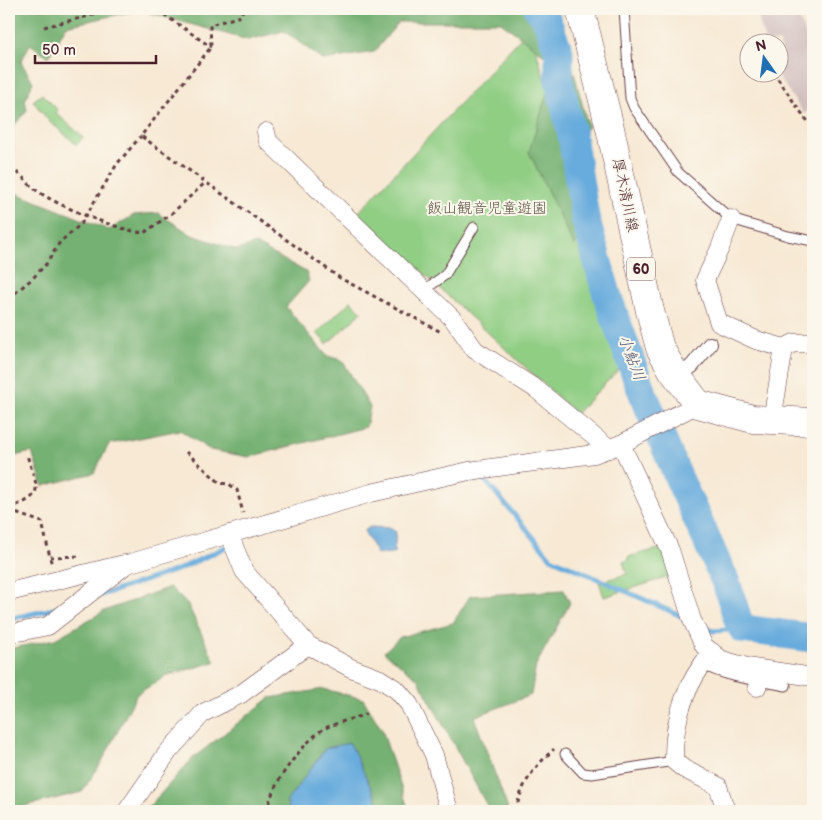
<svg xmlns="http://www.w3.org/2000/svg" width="822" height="820" viewBox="0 0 822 820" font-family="'Balsamiq Sans','Klee One',sans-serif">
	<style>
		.industrial { fill: #d1bfbf }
		.green { fill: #90ce84; stroke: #6d7658 }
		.forest { fill: #74b172; stroke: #5f684e }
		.water { fill: #68acdd; stroke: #596684 }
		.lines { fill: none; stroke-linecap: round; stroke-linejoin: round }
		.stream { stroke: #68acdd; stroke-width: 5 }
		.river { stroke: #68acdd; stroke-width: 29 }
		.service-casing { stroke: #643d44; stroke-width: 11 }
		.pedestrian-casing { stroke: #643d44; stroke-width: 16 }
		.minor-casing { stroke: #643d44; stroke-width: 19 }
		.primary-casing { stroke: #643d44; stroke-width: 29 }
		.path { stroke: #643d44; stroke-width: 3; stroke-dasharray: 4 4; stroke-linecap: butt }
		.service { stroke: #fff; stroke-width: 9 }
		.pedestrian { stroke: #fff; stroke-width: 14 }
		.minor { stroke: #fff; stroke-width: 18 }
		.primary { stroke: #fff; stroke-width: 28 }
		.labels { text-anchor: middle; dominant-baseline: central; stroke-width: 4; stroke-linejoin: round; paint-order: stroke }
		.shield { fill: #fbf7ec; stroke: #7f6065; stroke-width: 1 }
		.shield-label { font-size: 14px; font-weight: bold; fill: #4a1f2b }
		.street-label { font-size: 15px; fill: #4a1f2b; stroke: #fbf7ec }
		.park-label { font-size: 15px; fill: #5f5446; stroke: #fbf7ec }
		.water-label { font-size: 16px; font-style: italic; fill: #565772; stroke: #fbf7ec }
	</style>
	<rect width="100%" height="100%" fill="#fbf7ec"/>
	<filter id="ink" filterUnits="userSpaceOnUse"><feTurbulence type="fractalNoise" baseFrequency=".02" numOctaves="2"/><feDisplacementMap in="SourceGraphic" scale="10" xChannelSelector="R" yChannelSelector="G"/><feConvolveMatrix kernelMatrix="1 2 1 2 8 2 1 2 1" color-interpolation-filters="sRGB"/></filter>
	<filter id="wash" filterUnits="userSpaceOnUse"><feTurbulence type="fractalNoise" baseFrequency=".0096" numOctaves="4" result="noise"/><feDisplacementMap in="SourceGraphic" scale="20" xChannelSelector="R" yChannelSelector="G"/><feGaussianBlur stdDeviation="1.12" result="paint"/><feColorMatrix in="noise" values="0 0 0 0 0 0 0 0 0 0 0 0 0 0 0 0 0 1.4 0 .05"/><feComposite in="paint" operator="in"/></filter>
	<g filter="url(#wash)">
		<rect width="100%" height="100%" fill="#f7e9d4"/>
		<!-- industrial -->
		<path class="industrial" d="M756,9H795L813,51V109L811,107L804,114L776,73L780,72V42H765Z"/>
		<!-- green -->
		<g class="green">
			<path d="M530,28L625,363L576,414L358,213Z"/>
			<path d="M42,94L58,110L56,113L83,137L77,145L48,120L33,101Z"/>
			<path d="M351,301L362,312L327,344L317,333Z"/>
			<path d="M662,548L672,576L604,597L599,582L627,574L623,562L628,560V557Z"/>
		</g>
		<!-- forest -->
		<g class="forest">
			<path d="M9,9H557L588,126L565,160L585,232L574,246L529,152L556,64L501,22H399L374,52L323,60L284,31L248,40L139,10L66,26L49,57L30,44L21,62L33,82L25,101L27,110L13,127V192L109,230L134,215L158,213L192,235L237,250L255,244L306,272L309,281L286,307L327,356L342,360L370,407L366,427L249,457L210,450L180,430L109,444L94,473L43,486L32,452L9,457Z"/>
			<path d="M170,587L188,605L215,662L168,675L137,694L101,763L82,792L9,810V649L55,639L104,611Z"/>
			<path d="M564,590L570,603L536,665L531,695L474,717L508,809L490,811L418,679L384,652L400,637L453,623L470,596Z"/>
			<path d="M324,689L363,699L382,730L409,811H145L193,758L270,698Z"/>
		</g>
		<!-- water -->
		<g class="water">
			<path d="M370,527L391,528L396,532L394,553L377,554L364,531Z"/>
			<path d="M350,743L382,811H289L287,801L326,748Z"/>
		</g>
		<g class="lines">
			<!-- stream -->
			<g class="stream">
				<path d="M460,482L483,478L551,558L688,619"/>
				<path d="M96,597L180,569L230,545"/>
				<path d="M9,619L62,607"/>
				<path d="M700,625L713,631L743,629"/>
			</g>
			<!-- river -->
			<path class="river" d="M538,9L545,16L559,52V80L572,136L585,217L608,298L639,384L676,472L727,585L738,620L743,629L813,638"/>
		</g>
	</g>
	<g filter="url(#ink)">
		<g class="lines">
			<defs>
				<g id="service">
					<path d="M624,9L630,98L634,108L678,172L731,219L788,236L813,241"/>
					<path d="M423,291L445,275L474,227"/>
					<path d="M701,664C727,678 757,680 786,686"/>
					<path d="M565,754L583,773L592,774L674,761"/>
				</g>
				<path id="pedestrian" d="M678,377L692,366L710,344"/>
				<g id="minor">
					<path d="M266,132L268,141L453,319L475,350L536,389L609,449"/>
					<path d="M731,219L720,248L705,280L719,323L756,340L784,348L772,420"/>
					<path d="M784,348L794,343H813"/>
					<path d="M698,404L621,444L670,550L692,620L704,646L722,660L747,667L813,677"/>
					<path d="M229,534L244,571L308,645L351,668L380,679L397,690L409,704L434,755L449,811"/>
					<path d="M9,592L124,564"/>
					<path d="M9,634L48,626L127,564L371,493L469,471L594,454L621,444"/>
					<path d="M712,652C685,684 673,719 674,761L684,769L718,786L726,811"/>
					<path d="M757,687L759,681"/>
					<path d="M127,811L168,752L203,713L241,694L308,645"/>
				</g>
				<path id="primary" d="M580,9L610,128L650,311L660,348L673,371L698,404L753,419L813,422"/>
			</defs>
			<!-- service casing -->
			<use href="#service" class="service-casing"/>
			<!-- pedestrian casing -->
			<use href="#pedestrian" class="pedestrian-casing"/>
			<!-- minor casing -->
			<use href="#minor" class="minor-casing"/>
			<!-- primary casing -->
			<use href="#primary" class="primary-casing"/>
			<!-- path -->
			<g class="path">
				<path d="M149,9L162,13L211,47"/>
				<path d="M243,9L241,16L210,25L211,47L141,136L340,278L441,332"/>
				<path d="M44,27L117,9"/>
				<path d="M773,72L805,118L813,126"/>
				<path d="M9,170C21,171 26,183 36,190C57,206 118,230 144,233L171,214L206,182"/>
				<path d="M9,298L33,278L47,263L60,242L81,224L117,164L141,136"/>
				<path d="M186,452L220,483L229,484L237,490L243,513"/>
				<path d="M9,508C47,495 37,489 27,455"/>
				<path d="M9,511L42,522L52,566"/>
				<path d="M50,557L82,556"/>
				<path d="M268,811C269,786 300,748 319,732C329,724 354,719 366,714"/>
				<path d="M516,811C521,784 534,767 554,749"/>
			</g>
			<!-- service -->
			<use href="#service" class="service"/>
			<!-- pedestrian -->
			<use href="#pedestrian" class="pedestrian"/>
			<!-- minor -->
			<use href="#minor" class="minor"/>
			<!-- primary -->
			<use href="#primary" class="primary"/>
		</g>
	</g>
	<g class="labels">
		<!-- shield labels -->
		<rect class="shield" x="627" y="257.5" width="28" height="23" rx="4"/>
		<g class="shield-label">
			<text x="641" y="269">60</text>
		</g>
		<!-- street labels -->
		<g class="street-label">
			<text transform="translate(625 195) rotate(78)">厚木清川線</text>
		</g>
		<!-- park labels -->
		<g class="park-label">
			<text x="487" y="208">飯山観音児童遊園</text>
		</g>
		<!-- water labels -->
		<g class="water-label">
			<text transform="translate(631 358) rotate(69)">小鮎川</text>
		</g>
	</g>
	<!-- margin -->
	<rect width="822" height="820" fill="none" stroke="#fbf7ec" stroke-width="30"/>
	<!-- north arrow -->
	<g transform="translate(764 58) rotate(346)"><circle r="24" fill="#fbf7ec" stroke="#b4a19f"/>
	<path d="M0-4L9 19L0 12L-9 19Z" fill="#1f6fb2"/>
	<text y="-8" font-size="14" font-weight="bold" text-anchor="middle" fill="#4a1f2b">N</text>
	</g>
	<!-- scale -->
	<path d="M35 55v8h121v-8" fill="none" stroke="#4a1f2b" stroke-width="2.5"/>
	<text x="42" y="55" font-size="15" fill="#4a1f2b" stroke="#fbf7ec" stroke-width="4" paint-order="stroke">50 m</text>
</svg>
